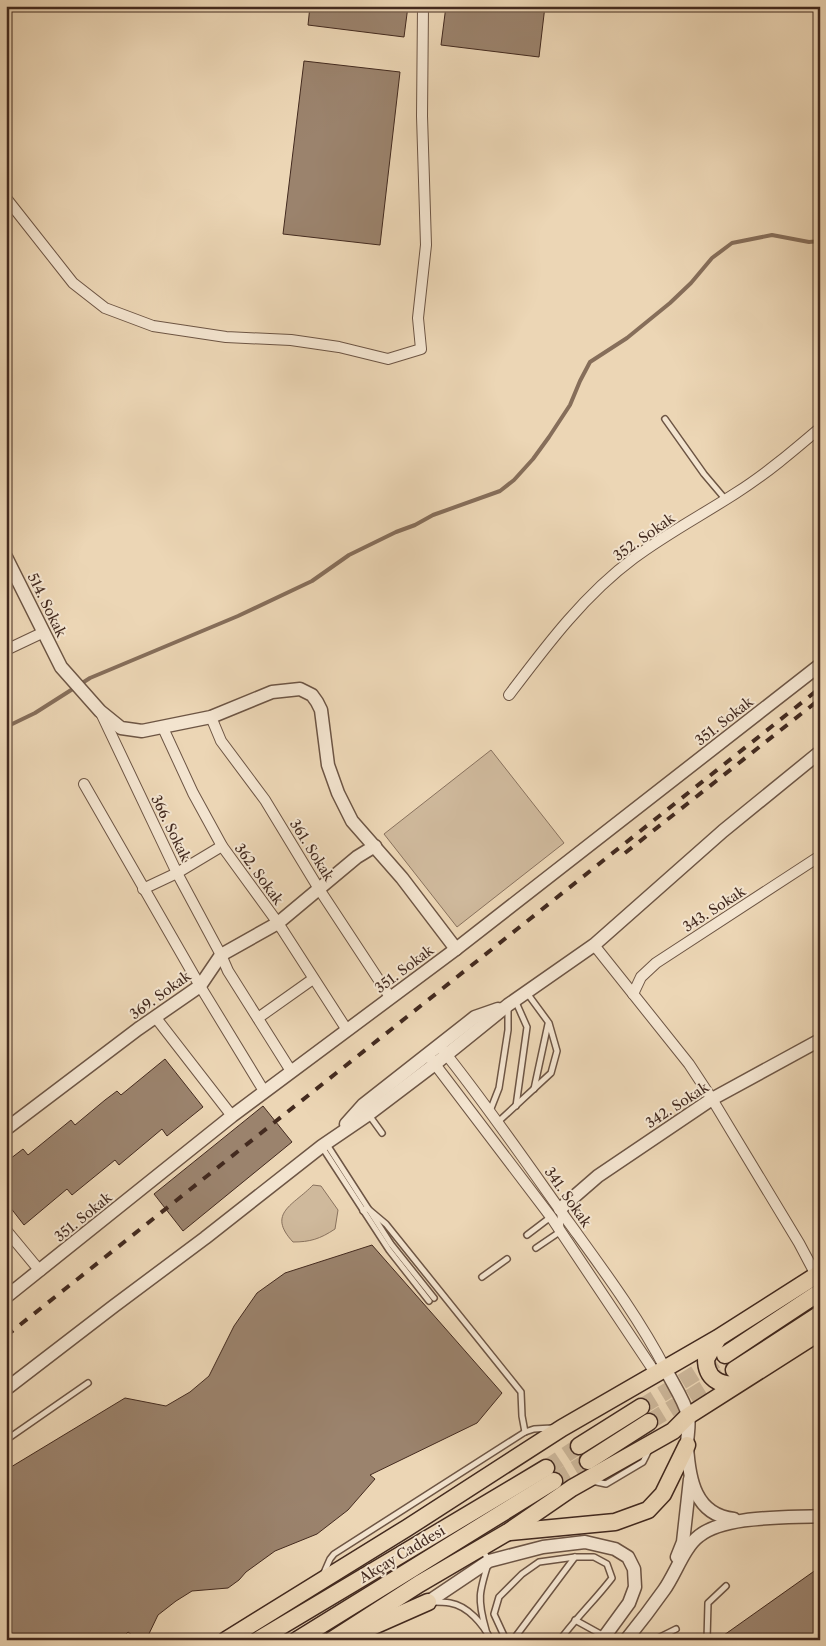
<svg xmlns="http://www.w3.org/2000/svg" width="826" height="1646" viewBox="0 0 826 1646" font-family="'Libre Caslon Text',serif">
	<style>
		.green { fill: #cfb99c; stroke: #89725e }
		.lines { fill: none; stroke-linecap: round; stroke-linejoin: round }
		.stream { stroke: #866e5a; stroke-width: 4 }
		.building { fill: #9b836d; stroke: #432a1f }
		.trunk-tunnel { stroke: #cab497; stroke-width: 16; stroke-dasharray: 16 8; stroke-linecap: butt }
		.service-casing { stroke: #6d5544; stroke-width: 8 }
		.minor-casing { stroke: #6d5544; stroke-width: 12 }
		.tertiary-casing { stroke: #6d5544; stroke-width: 15 }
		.trunk-casing { stroke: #432a1f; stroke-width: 19 }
		.service { stroke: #f3e4cf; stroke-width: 5 }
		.minor { stroke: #f3e4cf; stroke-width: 10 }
		.tertiary { stroke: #f3e4cf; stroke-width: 12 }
		.trunk { stroke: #ecd6b5; stroke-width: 16 }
		.rail { stroke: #432a1f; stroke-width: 4; stroke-dasharray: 9 9; stroke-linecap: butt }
		.labels { text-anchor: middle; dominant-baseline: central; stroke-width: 4; stroke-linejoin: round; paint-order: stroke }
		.street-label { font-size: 14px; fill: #432a1f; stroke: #f3e4cf }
	</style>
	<rect width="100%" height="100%" fill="#ecd6b5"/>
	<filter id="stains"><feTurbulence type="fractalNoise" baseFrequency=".004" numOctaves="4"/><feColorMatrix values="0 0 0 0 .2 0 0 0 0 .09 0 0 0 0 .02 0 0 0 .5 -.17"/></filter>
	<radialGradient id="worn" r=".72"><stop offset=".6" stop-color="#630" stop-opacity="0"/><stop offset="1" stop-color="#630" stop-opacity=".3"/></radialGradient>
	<!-- green -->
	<g class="green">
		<path d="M491,750L564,843L457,927L384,834Z"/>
		<path d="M313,1185L321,1186L338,1210L335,1229C320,1239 310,1242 293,1242C266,1213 294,1205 313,1185Z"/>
	</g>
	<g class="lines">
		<!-- stream -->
		<path class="stream" d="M6,727L35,713L90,678L238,616L312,581L349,555L396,532L415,525L433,515L500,491L514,480L533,459L549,437L570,405L580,381L590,362L627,338L670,303L691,283L712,258L732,243L772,235L809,242L820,241"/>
	</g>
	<!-- building -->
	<g class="building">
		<path d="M310,6H408L404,37L308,25Z"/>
		<path d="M446,6H545L539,57L441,45Z"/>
		<path d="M304,61L400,72L380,245L283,234Z"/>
		<path d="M165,1059L203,1107L167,1136L162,1129L119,1165L115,1160L72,1195L67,1189L24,1225L6,1202V1162L23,1149L28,1155L71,1120L75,1125L105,1100L117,1091L121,1095Z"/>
		<path d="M263,1106L292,1142L183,1231L154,1194Z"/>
		<path d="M372,1245L502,1393L477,1423L370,1475L375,1479L348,1510L317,1534L275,1551L246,1572L239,1580L228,1588L192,1591L176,1601L158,1615L146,1640H139L128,1632L120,1640H6V1470L125,1398L166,1406L190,1392L209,1376L234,1326L257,1293L285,1273Z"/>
		<path d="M820,1567V1640H717Z"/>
	</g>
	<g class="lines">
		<!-- trunk-tunnel -->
		<g class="trunk-tunnel">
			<path d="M641,1407L725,1355"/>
			<path d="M649,1422L734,1370"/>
			<path d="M546,1468L579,1446"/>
			<path d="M554,1481L588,1461"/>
		</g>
		<defs>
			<g id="service">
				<path d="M665,419L704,474L726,500"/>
				<path d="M515,1000L527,1027L516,1106"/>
				<path d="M534,1089L548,1024"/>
				<path d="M490,1111L499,1088L508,1030V1007"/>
				<path d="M369,1115L382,1133"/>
				<path d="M498,1122L551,1073L557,1051L549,1023L527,993"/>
				<path d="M326,1143L391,1244L434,1298"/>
				<path d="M322,1147L389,1250L429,1301"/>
				<path d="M363,1211L367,1208L386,1224L521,1392L522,1416L525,1432"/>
				<path d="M527,1235L552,1216"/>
				<path d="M536,1248L561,1231L560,1214"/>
				<path d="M482,1277L507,1259"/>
				<path d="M6,1440L88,1383"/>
				<path d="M592,1481L606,1484L643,1462L649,1450"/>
				<path d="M482,1549L489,1561C479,1592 477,1599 486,1630"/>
				<path d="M323,1575L330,1559L334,1554L525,1432L534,1429L552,1428"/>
				<path d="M433,1602C439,1602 444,1602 450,1603C468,1606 483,1624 491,1640"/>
				<path d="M575,1620L604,1636"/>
				<path d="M506,1640L494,1614L499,1597L522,1574L539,1562L575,1557H594L607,1564L612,1578C596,1599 576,1618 560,1640"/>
				<path d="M513,1640L575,1557"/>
				<path d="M654,1640L676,1629"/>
				<path d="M707,1640L708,1603L726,1586"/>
			</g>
			<g id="minor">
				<path d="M6,198L73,283L105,308L153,326L226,337L291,340L339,347L388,359L421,349L418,318L426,245L422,116L423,6"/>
				<path d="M6,650L44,632"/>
				<path d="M509,695C546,646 584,595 634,558C666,534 702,515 736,493C766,474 793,451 820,428"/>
				<path d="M101,713L177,873L221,955L228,971L291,1071"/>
				<path d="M211,717L221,741L265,800L319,889L390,997"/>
				<path d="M163,728L193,793L222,846L278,923L347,1030"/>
				<path d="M84,784L200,986L264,1091"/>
				<path d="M143,889L177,873L222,846"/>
				<path d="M594,945L689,1064L712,1099L799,1243L816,1275"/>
				<path d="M633,994L641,977L656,963L820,856"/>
				<path d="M156,1018L232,1116"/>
				<path d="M258,1018L313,979"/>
				<path d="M442,1049C487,1105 528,1165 570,1224C604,1271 639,1318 666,1370"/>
				<path d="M431,1059L551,1217L656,1374"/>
				<path d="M6,1230L40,1271"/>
			</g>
			<g id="tertiary">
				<path d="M6,557L61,667L100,711L121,728L142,731L211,717L272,692L300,689L312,695L317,702L321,710L328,765L338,793L352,821L402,878L456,949"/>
				<path d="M346,1124L363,1105L475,1017L498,1009"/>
				<path d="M6,1129L138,1029L200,986L221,955L278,923L357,857L375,846"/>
				<path d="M560,1209L598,1176L712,1099L820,1040"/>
				<path d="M6,1297L232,1116L456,949L820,665"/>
				<path d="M666,1370C673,1384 684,1400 688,1415C690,1424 687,1436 687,1446C689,1479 695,1515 734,1519"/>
				<path d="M6,1389L114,1306L205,1238L322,1146L369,1114L435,1064L508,1005L594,945L723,831L820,752"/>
				<path d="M677,1557L683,1542L690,1479"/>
				<path d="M428,1602L489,1561L543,1547L585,1542L615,1549L628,1557L634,1569L635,1587L629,1603L602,1640"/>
				<path d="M626,1640C639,1624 652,1607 664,1590C675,1575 684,1547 699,1536C725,1515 787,1518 820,1516"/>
			</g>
			<g id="trunk">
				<path d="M717,1340L706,1359C706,1378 719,1386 737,1384"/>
				<path d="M725,1355L820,1292"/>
				<path d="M734,1370L820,1314"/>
				<path d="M579,1446L641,1407"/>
				<path d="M588,1461L649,1422"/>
				<path d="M510,1532L615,1522L648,1510L663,1494L687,1445"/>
				<path d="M351,1636L428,1602"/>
				<path d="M226,1640L407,1528L562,1428L718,1338L820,1273"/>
				<path d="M258,1640L546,1468"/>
				<path d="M297,1640L554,1481"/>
				<path d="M332,1640L419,1584L508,1532L572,1488L673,1431L688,1416L820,1332"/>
			</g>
		</defs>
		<!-- service casing -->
		<use href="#service" class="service-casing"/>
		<!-- minor casing -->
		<use href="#minor" class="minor-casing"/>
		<!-- tertiary casing -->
		<use href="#tertiary" class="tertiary-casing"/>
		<!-- trunk casing -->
		<use href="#trunk" class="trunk-casing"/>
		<!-- service -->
		<use href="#service" class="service"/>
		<!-- minor -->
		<use href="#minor" class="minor"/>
		<!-- tertiary -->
		<use href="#tertiary" class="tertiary"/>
		<!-- trunk -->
		<use href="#trunk" class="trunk"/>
		<!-- rail -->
		<g class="rail">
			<path d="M625,853L820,699"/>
			<path d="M6,1336L820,688"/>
		</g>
	</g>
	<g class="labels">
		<!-- street labels -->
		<g class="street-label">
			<text transform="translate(644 537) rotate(-35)">352. Sokak</text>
			<text transform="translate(47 605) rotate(64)">514. Sokak</text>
			<text transform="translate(724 721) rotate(-38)">351. Sokak</text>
			<text transform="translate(171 828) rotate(64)">366. Sokak</text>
			<text transform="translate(312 850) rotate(58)">361. Sokak</text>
			<text transform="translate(259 874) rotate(54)">362. Sokak</text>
			<text transform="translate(714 909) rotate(-33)">343. Sokak</text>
			<text transform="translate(404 969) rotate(-37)">351. Sokak</text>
			<text transform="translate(160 995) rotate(-36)">369. Sokak</text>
			<text transform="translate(677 1105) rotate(-33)">342. Sokak</text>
			<text transform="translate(568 1197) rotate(55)">341. Sokak</text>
			<text transform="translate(83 1217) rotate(-39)">351. Sokak</text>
			<text transform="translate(402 1554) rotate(-31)">Akçay Caddesi</text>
		</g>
	</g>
	<!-- margin -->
	<rect width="826" height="1646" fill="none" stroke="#ecd6b5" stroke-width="25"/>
	<rect x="8" y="8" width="811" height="1631" fill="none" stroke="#432a1f" stroke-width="2.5"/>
	<rect x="12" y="12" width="801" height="1621" fill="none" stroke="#432a1f"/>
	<rect width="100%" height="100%" filter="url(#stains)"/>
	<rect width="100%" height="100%" fill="url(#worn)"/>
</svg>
